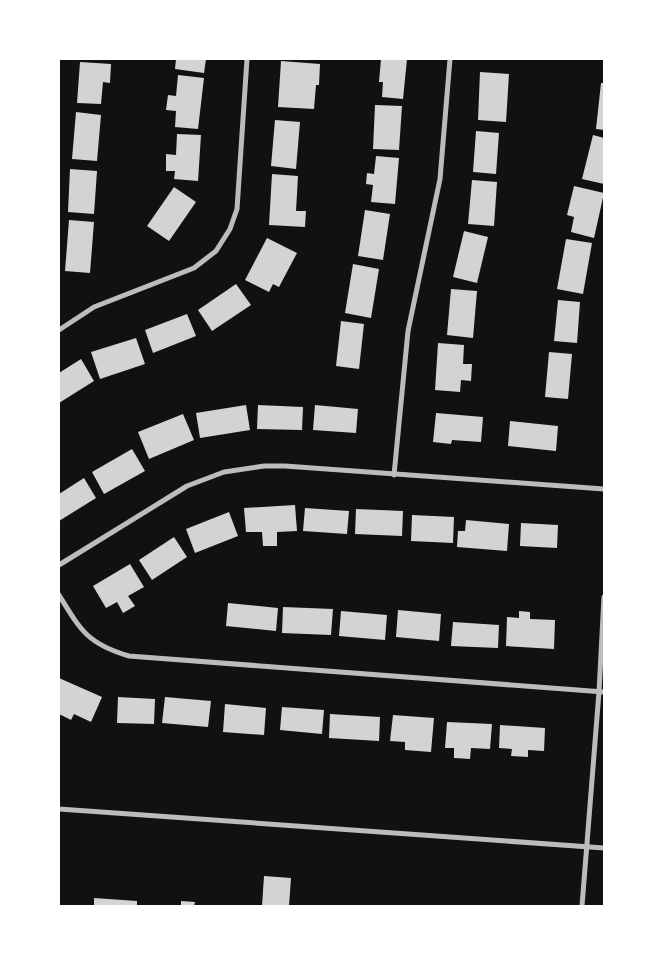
<svg xmlns="http://www.w3.org/2000/svg" width="663" height="965" viewBox="0 0 663 965" font-family="Quicksand,sans-serif">
	<style>
		.building { fill: #d3d3d3 }
		.lines { fill: none; stroke-linecap: round; stroke-linejoin: round }
		.minor { stroke: #bcbcbc; stroke-width: 5 }
	</style>
	<rect width="100%" height="100%" fill="#111"/>
	<!-- building -->
	<g class="building">
		<path d="M176,59H206L204,73L175,69Z"/>
		<path d="M381,59H407L403,99L382,97L383,82H379Z"/>
		<path d="M281,61L320,64L319,85H316L314,109L278,107Z"/>
		<path d="M80,62L111,64L110,83L103,82L101,104L77,103Z"/>
		<path d="M480,72L509,74L506,122L478,120Z"/>
		<path d="M178,75L204,78L198,129L175,127L176,111L166,110L168,95L176,96Z"/>
		<path d="M601,83H604V130L596,129Z"/>
		<path d="M375,105L402,106L399,150L373,149Z"/>
		<path d="M76,112L101,115L97,161L72,159Z"/>
		<path d="M275,120L300,122L296,169L271,166Z"/>
		<path d="M476,131L499,133L496,174L473,172Z"/>
		<path d="M177,134L201,135L198,181L174,179L175,171H166V154L176,155Z"/>
		<path d="M593,135L604,138V184L582,179Z"/>
		<path d="M376,156L399,158L395,204L371,202L373,185L366,184L367,173L374,174Z"/>
		<path d="M70,169L97,171L94,214L68,212Z"/>
		<path d="M272,174L298,176L296,211H306L305,227L269,225Z"/>
		<path d="M472,180L497,182L494,226L468,224Z"/>
		<path d="M574,186L604,193L594,238L571,232L574,217L567,215Z"/>
		<path d="M174,187L196,202L169,241L147,226Z"/>
		<path d="M365,210L390,214L383,260L358,256Z"/>
		<path d="M69,220L94,222L90,273L65,271Z"/>
		<path d="M464,231L488,237L477,283L453,277Z"/>
		<path d="M267,238L297,253L279,287L273,284L269,292L245,280Z"/>
		<path d="M566,239L592,243L583,294L557,289Z"/>
		<path d="M353,264L379,269L371,318L345,313Z"/>
		<path d="M236,284L251,305L212,331L198,310Z"/>
		<path d="M451,289L477,291L473,338L447,335Z"/>
		<path d="M558,300L580,302L577,343L554,341Z"/>
		<path d="M187,314L196,336L153,353L145,330Z"/>
		<path d="M341,321L364,324L359,369L336,366Z"/>
		<path d="M136,338L145,364L100,379L91,352Z"/>
		<path d="M438,343L464,345L463,364H472L471,381L461,380L460,392L435,390Z"/>
		<path d="M549,352L572,354L568,399L545,397Z"/>
		<path d="M81,359L94,381L59,403V373Z"/>
		<path d="M246,405L250,430L200,438L196,413Z"/>
		<path d="M258,405L303,407L302,430L257,429Z"/>
		<path d="M315,405L358,409L356,433L313,430Z"/>
		<path d="M436,413L483,417L481,442L452,440L451,444L433,442Z"/>
		<path d="M183,414L194,440L149,459L138,432Z"/>
		<path d="M510,421L558,426L556,451L508,446Z"/>
		<path d="M132,449L145,471L104,494L92,472Z"/>
		<path d="M84,478L96,498L59,521V494Z"/>
		<path d="M295,505L297,531L277,532V546H263L262,532H246L244,508Z"/>
		<path d="M305,508L349,511L347,534L303,531Z"/>
		<path d="M356,509L403,511L402,536L355,534Z"/>
		<path d="M229,512L238,536L195,553L186,529Z"/>
		<path d="M412,515L454,517L453,543L411,541Z"/>
		<path d="M466,520L509,524L507,551L457,547L458,531H465Z"/>
		<path d="M521,523L558,525L557,548L520,546Z"/>
		<path d="M174,537L187,557L152,580L139,560Z"/>
		<path d="M130,564L144,587L128,596L135,606L123,613L117,602L106,608L93,586Z"/>
		<path d="M228,603L278,608L276,631L226,626Z"/>
		<path d="M283,607L333,609L331,635L282,633Z"/>
		<path d="M398,610L441,614L439,641L396,637Z"/>
		<path d="M341,611L387,615L385,640L339,636Z"/>
		<path d="M519,611L530,612V619L555,620L554,649L506,646L507,617L519,618Z"/>
		<path d="M453,622L499,625L498,648L451,646Z"/>
		<path d="M59,678L102,697L91,722L74,714L71,720L59,714Z"/>
		<path d="M118,697L155,699L154,724L117,723Z"/>
		<path d="M165,697L211,701L208,727L162,723Z"/>
		<path d="M225,704L266,708L264,735L223,732Z"/>
		<path d="M282,707L324,710L322,734L280,730Z"/>
		<path d="M330,714L380,717L379,741L329,738Z"/>
		<path d="M393,715L434,718L431,752L405,750V742L390,741Z"/>
		<path d="M447,722L492,724L490,749L471,748L470,759L454,758V748H445Z"/>
		<path d="M500,725L545,728L544,751L528,750V757L511,756L512,749L499,748Z"/>
		<path d="M264,876L291,878L289,906H262Z"/>
		<path d="M94,898L137,901V906H94Z"/>
		<path d="M181,901L195,902L194,906H181Z"/>
	</g>
	<g class="lines">
		<!-- minor -->
		<g class="minor">
			<path d="M59,330L94,307L194,268L216,251L230,229L237,209L247,59"/>
			<path d="M394,475L408,331L440,179L450,59"/>
			<path d="M59,565L187,486L224,472L264,466H285L604,489"/>
			<path d="M59,595C81,631 88,644 129,656L604,692"/>
			<path d="M59,809L604,848"/>
			<path d="M582,906L599,692L604,597"/>
		</g>
	</g>
	<!-- border -->
	<rect width="663" height="965" fill="none" stroke="#ffffff" stroke-width="120"/>
</svg>
